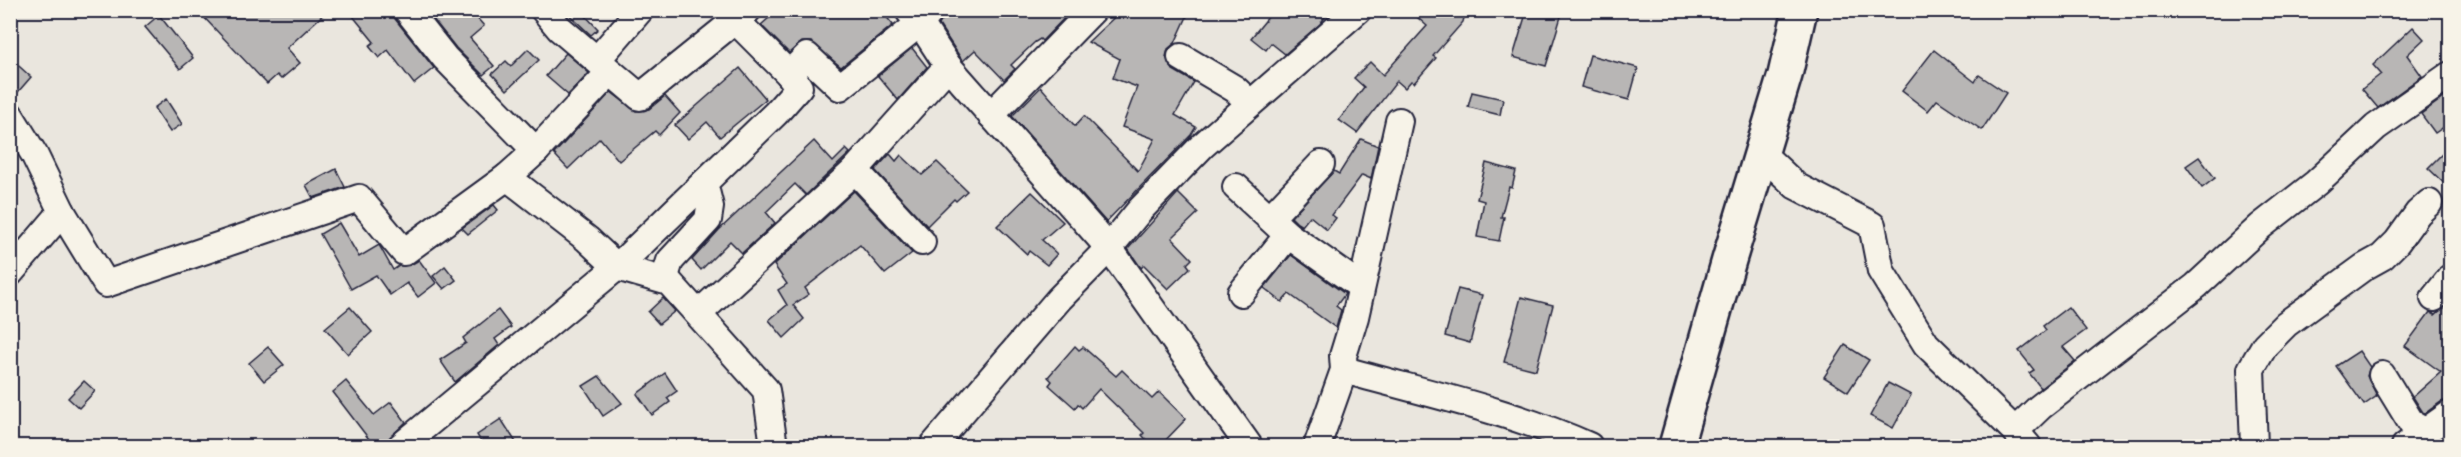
<svg xmlns="http://www.w3.org/2000/svg" width="2461" height="457" viewBox="0 0 2461 457" font-family="Caveat,sans-serif">
	<style>
		.building { fill: #b8b6b5; stroke: #22223b; stroke-width: 1.5 }
		.lines { fill: none; stroke-linecap: round; stroke-linejoin: round }
		.minor-casing { stroke: #22223b; stroke-width: 30 }
		.highway-casing { stroke: #22223b; stroke-width: 38 }
		.minor { stroke: #f7f3e8; stroke-width: 26 }
		.highway { stroke: #f7f3e8; stroke-width: 33 }
	</style>
	<rect width="100%" height="100%" fill="#eae6de"/>
	<filter id="ink" filterUnits="userSpaceOnUse"><feTurbulence type="fractalNoise" baseFrequency=".0167" numOctaves="2"/><feDisplacementMap in="SourceGraphic" scale="12" xChannelSelector="R" yChannelSelector="G"/><feConvolveMatrix kernelMatrix="1 2 1 2 8 2 1 2 1" color-interpolation-filters="sRGB"/></filter>
	<g filter="url(#ink)">
		<!-- building -->
		<g class="building">
			<path d="M197,10H328L287,48L300,63L281,79L277,75L267,84Z"/>
			<path d="M348,10H392L395,19L434,68L414,84L388,50L379,58L369,46L374,42Z"/>
			<path d="M443,10H470L484,26L470,38L494,66L483,75L456,48L433,19Z"/>
			<path d="M564,10H580L598,29L591,35Z"/>
			<path d="M778,10H881L893,25L841,67L811,42H802L789,53L761,25Z"/>
			<path d="M947,10H1072L1042,41L1040,39L1035,42L1011,65L1015,69L1004,80L975,50L963,61L960,57L939,25Z"/>
			<path d="M1122,10H1190L1175,43L1168,49L1166,57L1173,70L1194,82L1175,115L1196,127L1191,135L1106,222L1012,116L1041,87L1075,126L1084,116L1138,171L1155,139L1122,127L1137,87L1113,78L1120,59L1088,42Z"/>
			<path d="M1274,10H1330L1320,24L1285,54L1271,43L1266,50L1251,38Z"/>
			<path d="M1409,10H1466L1463,22L1433,56L1436,58L1414,83L1411,81L1405,88L1397,81L1357,133L1339,120L1364,87L1354,78L1370,62L1383,75L1427,26Z"/>
			<path d="M1527,10H1563L1546,66L1513,57Z"/>
			<path d="M159,15L193,58L180,69L145,27Z"/>
			<path d="M2413,27L2424,39L2407,55L2422,76L2378,108L2362,89L2381,74L2373,65Z"/>
			<path d="M912,48L927,67L898,100L878,76Z"/>
			<path d="M528,49L539,60L507,90L492,74L506,61L511,66Z"/>
			<path d="M1934,50L1975,82L1979,75L2006,93L1982,130L1937,100L1928,111L1902,91Z"/>
			<path d="M566,53L589,73L568,95L546,76Z"/>
			<path d="M1590,55L1638,68L1629,100L1581,87Z"/>
			<path d="M10,58L31,77L11,100H10Z"/>
			<path d="M740,68L766,99L720,137L707,122L688,139L675,125Z"/>
			<path d="M611,92L636,111L649,109L665,96L680,113L659,135L655,131L619,161L600,138L568,169L554,154Z"/>
			<path d="M1472,92L1503,99L1500,115L1468,107Z"/>
			<path d="M2450,93L2451,122L2435,133L2421,114Z"/>
			<path d="M166,99L182,124L170,132L154,108Z"/>
			<path d="M1361,139L1378,146L1371,179L1362,175L1332,215L1336,218L1327,230L1310,216L1302,226L1297,223L1291,217L1334,171L1339,174Z"/>
			<path d="M814,141L833,162L846,149L850,153L806,195L795,184L766,212L775,223L742,253L730,241L701,270L692,260L719,230Z"/>
			<path d="M2451,145V190L2428,168Z"/>
			<path d="M890,154L896,161L901,155L922,175L937,162L967,191L956,201L954,199L927,226L875,170Z"/>
			<path d="M2199,157L2215,178L2202,188L2186,166Z"/>
			<path d="M1486,163L1516,171L1512,188L1509,187L1501,217H1504L1499,241L1477,237L1484,201L1477,199Z"/>
			<path d="M336,169L345,187L313,198L306,185Z"/>
			<path d="M854,191L912,253L885,274L860,245L805,288L809,294L793,305L804,319L784,338L769,320L787,305L778,290L787,284L774,265Z"/>
			<path d="M1032,192L1063,222L1042,240L1057,254L1047,265L1029,251L1027,254L997,226Z"/>
			<path d="M1178,193L1198,213L1172,238L1192,259L1187,264L1190,268L1168,289L1144,265L1141,268L1128,249Z"/>
			<path d="M494,205L498,210L468,234L462,228Z"/>
			<path d="M339,223L359,257L379,245L393,270L399,266L412,264L419,260L436,283L418,297L407,283L390,295L376,275L351,289L320,234Z"/>
			<path d="M1291,255L1345,294L1336,306L1341,310L1336,328L1289,294L1282,302L1264,288Z"/>
			<path d="M445,266L456,280L444,289L433,276Z"/>
			<path d="M1458,289L1482,295L1470,343L1445,336Z"/>
			<path d="M1521,297L1553,305L1536,370L1504,362Z"/>
			<path d="M663,298L675,311L659,324L648,312Z"/>
			<path d="M2451,301V399L2441,402L2424,414L2413,397L2441,372L2405,346L2430,312L2435,315Z"/>
			<path d="M350,307L372,332L348,354L325,328Z"/>
			<path d="M2068,307L2086,330L2063,347L2075,361L2041,388L2029,373L2034,370L2019,351L2046,330L2043,326Z"/>
			<path d="M498,310L511,327L495,339L499,345L455,382L440,360L466,343L463,338Z"/>
			<path d="M1845,345L1869,360L1848,392L1824,377Z"/>
			<path d="M1075,346L1079,350L1083,347L1116,376L1122,370L1152,399L1159,392L1186,419L1159,447H1153L1142,435L1144,433L1099,389L1082,408L1078,404L1075,408L1049,385L1052,381L1048,377Z"/>
			<path d="M268,347L284,365L264,381L249,363Z"/>
			<path d="M2359,351L2370,367L2367,376L2377,396L2364,405L2336,366Z"/>
			<path d="M665,373L677,391L667,398L670,402L652,415L637,394Z"/>
			<path d="M599,376L622,403L603,416L583,386Z"/>
			<path d="M84,381L95,391L79,408L68,398Z"/>
			<path d="M346,381L374,415L391,402L406,422L380,447H375L333,392Z"/>
			<path d="M1888,383L1911,395L1893,428L1870,416Z"/>
			<path d="M501,419L519,447H484L477,435Z"/>
		</g>
		<g class="lines">
			<defs>
				<g id="minor">
					<path d="M407,10L445,58L536,151"/>
					<path d="M544,10L559,28L640,97L748,10"/>
					<path d="M909,11L920,23L948,66L1109,248L1249,446"/>
					<path d="M735,20L789,74"/>
					<path d="M1181,57L1235,89L1250,103"/>
					<path d="M597,60L640,10"/>
					<path d="M10,115L34,154L62,212L106,284L359,198L404,252L507,177L587,239L617,267L669,282L766,390L774,446"/>
					<path d="M991,115L1093,10"/>
					<path d="M1761,153L1796,186L1872,225L1881,271L1926,344L2015,431L2028,446"/>
					<path d="M855,170L922,242"/>
					<path d="M507,177L536,151L610,72"/>
					<path d="M1236,187L1288,235L1360,286"/>
					<path d="M1270,218L1321,164"/>
					<path d="M10,273L62,212"/>
					<path d="M664,280L670,261L708,220L710,207L704,183"/>
					<path d="M1241,293L1288,235"/>
					<path d="M2434,298L2450,278"/>
					<path d="M698,314L855,170L948,66"/>
					<path d="M1344,370C1426,393 1511,411 1589,446"/>
					<path d="M2382,375L2412,424L2421,429L2424,435"/>
					<path d="M2015,431L2040,407L2196,286L2261,226L2316,183L2376,127L2450,75"/>
					<path d="M401,446L617,267L776,113L799,87L789,74L807,56L840,87L920,23L932,10"/>
					<path d="M933,446L1059,299L1109,248L1140,210L1202,146L1358,10"/>
					<path d="M1317,446L1344,370L1343,356L1355,317L1399,121"/>
					<path d="M2254,446L2251,369L2265,345L2286,324L2364,267L2382,257L2397,242L2418,213L2429,203"/>
					<path d="M2405,446L2450,414"/>
				</g>
				<path id="highway" d="M1676,446L1729,260L1785,75L1800,10"/>
			</defs>
			<!-- minor casing -->
			<use href="#minor" class="minor-casing"/>
			<!-- highway casing -->
			<use href="#highway" class="highway-casing"/>
			<!-- minor -->
			<use href="#minor" class="minor"/>
			<!-- highway -->
			<use href="#highway" class="highway"/>
		</g>
	</g>
	<!-- margin -->
	<rect width="2461" height="457" fill="none" stroke="#f7f3e8" stroke-width="36"/>
	<rect x="18" y="18" width="2425" height="421" fill="none" stroke="#22223b" stroke-width="2" filter="url(#ink)"/>
</svg>
